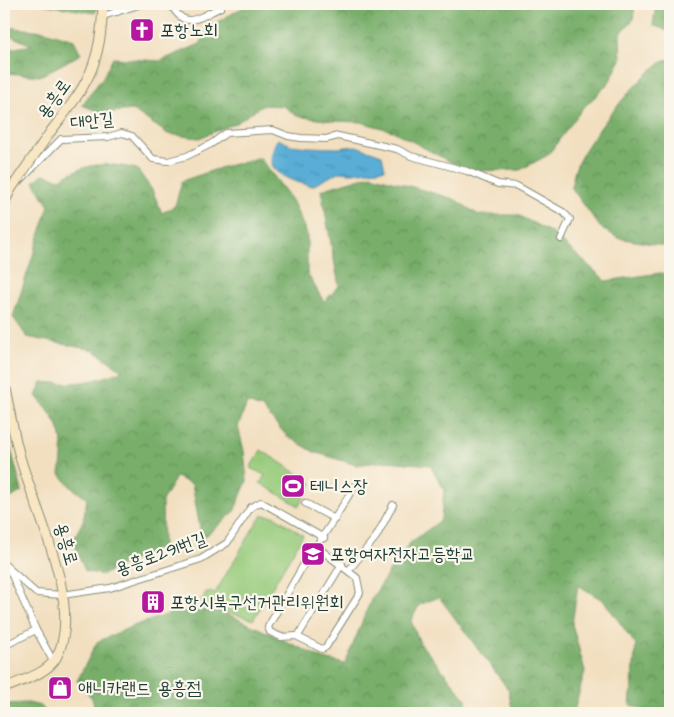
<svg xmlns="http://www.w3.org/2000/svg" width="674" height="717" viewBox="0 0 674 717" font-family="'Architects Daughter','Poor Story',sans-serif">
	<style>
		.forest { fill: url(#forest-crowns); stroke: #4c764f }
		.pitch { fill: #96ca7a; stroke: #5a8457 }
		.water { fill: url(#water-ripples); stroke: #3c7585 }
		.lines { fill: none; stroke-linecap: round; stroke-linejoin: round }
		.minor-casing { stroke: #888e7a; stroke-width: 8 }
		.secondary-casing { stroke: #888e7a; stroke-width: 11 }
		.minor { stroke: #fff; stroke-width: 6 }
		.secondary { stroke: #f9e7c3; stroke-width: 9 }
		.secondary-bridge-casing { stroke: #888e7a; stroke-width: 11; stroke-linecap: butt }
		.secondary-bridge { stroke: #f9e7c3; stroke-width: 9 }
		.labels { text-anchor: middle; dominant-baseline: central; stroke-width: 4.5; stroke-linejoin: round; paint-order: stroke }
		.poi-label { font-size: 18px; fill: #1f3d34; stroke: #fbf7ec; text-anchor: start }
		.street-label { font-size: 18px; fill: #1f3d34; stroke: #fbf7ec }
	</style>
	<defs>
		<pattern id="forest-crowns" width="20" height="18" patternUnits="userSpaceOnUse" patternTransform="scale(1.25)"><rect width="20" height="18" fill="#78ae6a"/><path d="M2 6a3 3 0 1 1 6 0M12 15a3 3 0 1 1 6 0" fill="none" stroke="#628f58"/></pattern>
		<pattern id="water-ripples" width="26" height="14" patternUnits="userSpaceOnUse" patternTransform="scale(1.25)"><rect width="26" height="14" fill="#5aadd6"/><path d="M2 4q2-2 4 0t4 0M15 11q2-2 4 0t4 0" fill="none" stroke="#4a8eae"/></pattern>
	</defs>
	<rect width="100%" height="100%" fill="#fbf7ec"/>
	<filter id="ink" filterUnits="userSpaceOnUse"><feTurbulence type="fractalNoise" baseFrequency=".02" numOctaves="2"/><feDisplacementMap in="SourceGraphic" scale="10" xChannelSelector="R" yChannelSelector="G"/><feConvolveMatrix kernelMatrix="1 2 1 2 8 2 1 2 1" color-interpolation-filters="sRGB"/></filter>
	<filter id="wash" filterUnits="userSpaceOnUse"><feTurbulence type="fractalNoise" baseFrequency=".0096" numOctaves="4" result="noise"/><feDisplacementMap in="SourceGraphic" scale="20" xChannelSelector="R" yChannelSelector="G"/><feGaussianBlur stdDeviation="1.12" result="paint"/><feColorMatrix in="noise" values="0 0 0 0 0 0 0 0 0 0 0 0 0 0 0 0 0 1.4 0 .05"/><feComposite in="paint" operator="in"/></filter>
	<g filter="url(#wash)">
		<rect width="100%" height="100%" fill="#f2dfc0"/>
		<!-- forest -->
		<g class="forest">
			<path d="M42,4H100L95,13Z"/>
			<path d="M249,4H635L633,20L620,34L621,60L608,84L582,109L548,155L520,170L467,171L393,131L361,122L332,121L297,116L284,106L263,105L236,123L199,138L168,134L133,110L102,113L82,105L103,77L113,58L160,61L200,44L212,25Z"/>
			<path d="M656,4H670V32L653,25Z"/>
			<path d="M4,27L44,31L74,40L81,54L40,76L7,73L4,77V50L32,45L8,35Z"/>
			<path d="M670,59V247L618,238L600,227L571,187C573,180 574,171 577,165C586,142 647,63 670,59Z"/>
			<path d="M260,158L292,200L307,234V273L324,302L339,286L321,190L371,175L454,199L479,215H518L552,233L606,281L660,273L670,274V713H653L630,705L636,645L604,601L578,585L572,624L585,671L574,711L513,713L508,689L439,597L419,605L411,621L420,643L466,699L468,713H96L92,698L77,681L97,642L133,626L175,612L217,609L324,659L345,664L371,600L398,558L410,543L441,520L444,489L430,465L386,461L356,465L314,452L287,436L262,408L247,403L238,427L244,451L247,481L234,512L202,539L192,484L176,477L162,501L163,546L102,575L85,571L73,540L83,521L87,499L70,486L60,474C66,436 61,424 36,396L42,382C71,385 96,383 122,370L93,350L27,337L13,317L49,206L34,182L43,174L60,179C89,162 104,162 137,169L152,190L162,213L175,206L182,181L223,167Z"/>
			<path d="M4,423L22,491L8,500L4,499Z"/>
			<path d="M28,703L41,706L47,713H4V704Z"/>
		</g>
		<!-- pitch -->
		<g class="pitch">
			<path d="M261,450L312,483L299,506L260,483L265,475L250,468Z"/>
			<path d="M263,515L274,516L303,535L253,620L200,603L206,592L215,593L257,522Z"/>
		</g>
		<!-- water -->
		<path class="water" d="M278,139L291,145L308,147L337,148L356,146L382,155L385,169L352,173L339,172L312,186C295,182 266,175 272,153C274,148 274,143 278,139Z"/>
	</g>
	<g filter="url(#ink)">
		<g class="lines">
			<defs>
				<g id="minor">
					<path d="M116,4L117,12"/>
					<path d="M171,4C185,32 199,17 221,7"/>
					<path d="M103,16L142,4"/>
					<path d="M4,184L20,181L61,139L108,137L122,133L132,136L153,159L168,161L187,156L211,144L226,133L273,130L288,136L301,138L326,139L338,136L397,149L411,156L467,171L498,184L517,186L563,212L570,219L561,239"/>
					<path d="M305,503L335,519"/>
					<path d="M316,546L357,578L360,593L326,647L322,649L296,636L281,637L270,632L268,627L308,557C326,534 340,510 355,485"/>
					<path d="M4,564L36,593L62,595L110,588L201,559L227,543L251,507L261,502L324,538"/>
					<path d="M349,570L376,537L393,505"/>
					<path d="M10,571L36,630L53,661"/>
					<path d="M298,636L342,564"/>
					<path d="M4,646L36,630"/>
				</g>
				<g id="secondary">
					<path d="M51,131C88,84 101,65 103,4"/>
					<path d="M4,203L11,189"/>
					<path d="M4,382C9,407 13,432 20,457C34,508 85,608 56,658C47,674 20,681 4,688"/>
				</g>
			</defs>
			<!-- minor casing -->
			<use href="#minor" class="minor-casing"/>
			<!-- secondary casing -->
			<use href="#secondary" class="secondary-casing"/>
			<!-- minor -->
			<use href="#minor" class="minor"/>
			<!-- secondary -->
			<use href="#secondary" class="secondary"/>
			<defs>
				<path id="secondary-bridge" d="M11,189L51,131"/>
			</defs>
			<!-- secondary-bridge casing -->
			<use href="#secondary-bridge" class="secondary-bridge-casing"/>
			<!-- secondary-bridge -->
			<use href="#secondary-bridge" class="secondary-bridge"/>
		</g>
	</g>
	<!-- icons -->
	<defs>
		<symbol id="church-square" viewBox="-11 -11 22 22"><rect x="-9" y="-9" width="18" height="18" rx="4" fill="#b5179e" stroke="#fbf7ec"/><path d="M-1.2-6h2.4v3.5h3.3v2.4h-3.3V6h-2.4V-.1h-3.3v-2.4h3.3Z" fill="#fff"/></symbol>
		<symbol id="stadium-square" viewBox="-11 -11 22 22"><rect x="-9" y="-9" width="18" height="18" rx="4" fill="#b5179e" stroke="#fbf7ec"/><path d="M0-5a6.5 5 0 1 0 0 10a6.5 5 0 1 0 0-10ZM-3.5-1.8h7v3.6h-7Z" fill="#fff"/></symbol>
		<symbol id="school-square" viewBox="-11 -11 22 22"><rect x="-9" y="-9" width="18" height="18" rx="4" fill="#b5179e" stroke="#fbf7ec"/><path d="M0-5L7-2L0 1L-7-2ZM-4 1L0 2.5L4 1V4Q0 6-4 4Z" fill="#fff"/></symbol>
		<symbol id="building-square" viewBox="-11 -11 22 22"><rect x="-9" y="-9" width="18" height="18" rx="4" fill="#b5179e" stroke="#fbf7ec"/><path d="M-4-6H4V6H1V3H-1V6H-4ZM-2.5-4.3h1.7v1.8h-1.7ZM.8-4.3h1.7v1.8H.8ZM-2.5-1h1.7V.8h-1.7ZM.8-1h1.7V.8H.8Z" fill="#fff"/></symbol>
		<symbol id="shop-square" viewBox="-11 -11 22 22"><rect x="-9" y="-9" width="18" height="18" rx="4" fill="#b5179e" stroke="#fbf7ec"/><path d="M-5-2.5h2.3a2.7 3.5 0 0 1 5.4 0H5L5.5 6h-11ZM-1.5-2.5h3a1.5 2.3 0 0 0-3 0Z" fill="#fff"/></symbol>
	</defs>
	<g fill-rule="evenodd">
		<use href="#church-square" x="128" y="16" width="28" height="28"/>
		<use href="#stadium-square" x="279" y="472" width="28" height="28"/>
		<use href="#school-square" x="299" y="540" width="28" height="28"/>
		<use href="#building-square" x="139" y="588" width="28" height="28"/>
		<use href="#shop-square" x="46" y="674" width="28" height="28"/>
	</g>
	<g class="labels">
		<!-- poi labels -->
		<g class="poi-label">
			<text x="160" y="30">포항노회</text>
			<text x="310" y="486">테니스장</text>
			<text x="330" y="554">포항여자전자고등학교</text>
			<text x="170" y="602">포항시북구선거관리위원회</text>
			<text x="78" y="688">애니카랜드 용흥점</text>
		</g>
		<!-- street labels -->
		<g class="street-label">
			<text transform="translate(54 99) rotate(-54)">용흥로</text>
			<text transform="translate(92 121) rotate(-6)">대안길</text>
			<text transform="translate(66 544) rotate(74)">용흥로</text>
			<text transform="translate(161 554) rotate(-20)">용흥로291번길</text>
		</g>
	</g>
	<!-- margin -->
	<rect width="674" height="717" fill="none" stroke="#fbf7ec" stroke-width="20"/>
</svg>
